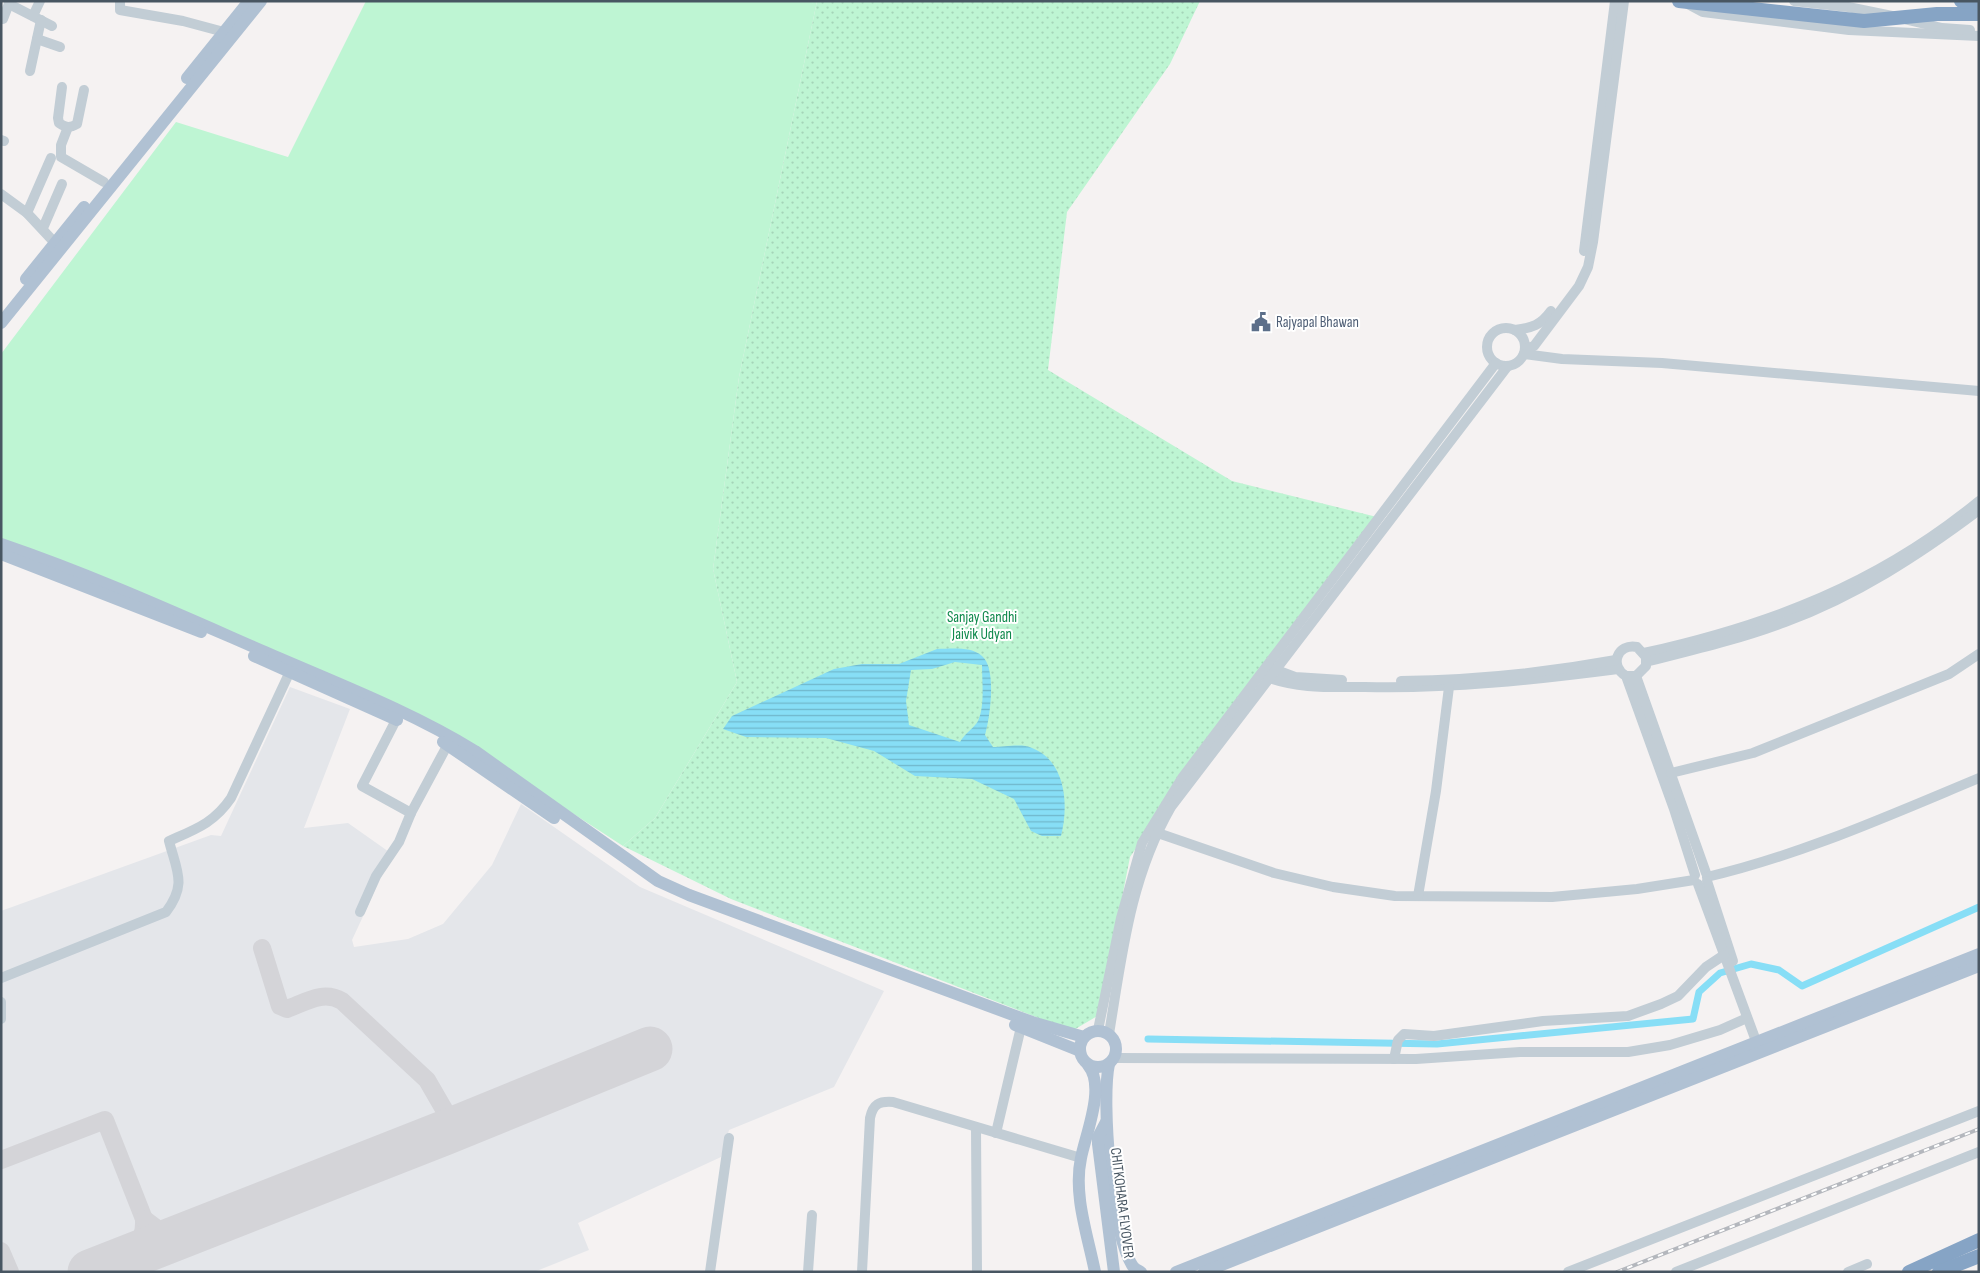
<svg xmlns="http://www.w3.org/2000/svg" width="1980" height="1273" viewBox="0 0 1980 1273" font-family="'Sofia Sans Condensed',sans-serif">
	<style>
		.airport { fill: #e4e6ea }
		.green { fill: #bef5d3 }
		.park { fill: url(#park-dots) }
		.water { fill: url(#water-rules); fill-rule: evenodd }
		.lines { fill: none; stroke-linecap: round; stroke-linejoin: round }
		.canal { stroke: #87def6; stroke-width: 7 }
		.taxiway { stroke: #d4d4d8; stroke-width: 18 }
		.runway { stroke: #d4d4d8; stroke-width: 45 }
		.minor { stroke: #c2cdd5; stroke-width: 10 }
		.major { stroke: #b0c1d3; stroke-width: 12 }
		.highway { stroke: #86a4c5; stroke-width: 14 }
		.rail-casing { stroke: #b4b7bd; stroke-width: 4 }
		.rail { stroke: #fff; stroke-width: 2; stroke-dasharray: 5.5; stroke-linecap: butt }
		.labels { text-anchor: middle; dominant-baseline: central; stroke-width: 4; stroke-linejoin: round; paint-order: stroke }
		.service-label { font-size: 15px; fill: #4e5e75; stroke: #fff; text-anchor: start }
		.park-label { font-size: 15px; fill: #0e884b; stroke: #fff }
		.street-label { font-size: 15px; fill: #485662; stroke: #fff }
	</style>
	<defs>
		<pattern id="park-dots" width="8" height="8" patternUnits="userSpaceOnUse" patternTransform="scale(1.25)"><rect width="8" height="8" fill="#bef5d3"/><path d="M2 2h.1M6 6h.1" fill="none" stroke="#a5d4b8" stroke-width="1.8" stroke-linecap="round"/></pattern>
		<pattern id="water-rules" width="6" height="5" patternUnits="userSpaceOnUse" patternTransform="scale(1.25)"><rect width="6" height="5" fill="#87def6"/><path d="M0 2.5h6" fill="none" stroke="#70b7cb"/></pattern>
	</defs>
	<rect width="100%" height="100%" fill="#f5f2f2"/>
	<!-- airport -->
	<path class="airport" d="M290,687L350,709L304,828L348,823L392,854L352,940L354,947L408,939L443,924L492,865L521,804L640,887L884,991L834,1087L729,1130L721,1157L578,1223L589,1250L534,1272H1V911L211,835L221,836Z"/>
	<!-- green -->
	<path class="green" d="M366,1H817L739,377L713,569L737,682L655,818L623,846L434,723L1,543V354L176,122L288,157Z"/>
	<!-- park -->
	<path class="park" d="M817,1H1200L1170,64L1067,212L1048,370L1232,481L1377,517L1212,736L1130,857L1099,1015L1072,1031L731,899L623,846L655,818L737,682L713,569L739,377Z"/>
	<!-- water -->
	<path class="water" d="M937,649C950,649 971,646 982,656C997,668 990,718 985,735L993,747C1004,747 1022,743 1032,748C1066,761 1069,805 1061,836H1042L1031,831L1014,799L972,779L915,776L874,751L826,738L746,737L723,729L732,716L834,669L862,664H899ZM955,662L982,665C982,683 985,705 978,721C975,727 965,733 960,742L909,725L906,701L911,670L932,669Z"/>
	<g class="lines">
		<!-- canal -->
		<path class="canal" d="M1148,1039L1437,1044L1693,1019L1699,992L1720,973L1751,964L1779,970L1802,986L1979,907"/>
		<!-- taxiway -->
		<g class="taxiway">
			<path d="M262,948L280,1006L287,1009C306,1002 323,990 342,1001L427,1080L449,1118L450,1124L444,1133"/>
			<path d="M1,1160L105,1120L144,1219C145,1234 140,1242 133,1255"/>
			<path d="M144,1219L164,1234L180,1236"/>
			<path d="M1,1251L10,1272"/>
		</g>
		<!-- runway -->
		<path class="runway" d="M90,1272L444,1133L650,1049"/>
		<!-- minor -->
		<g class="minor">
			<path d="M120,1V10L183,21L224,32"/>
			<path d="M1794,1L1848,7L1892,16"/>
			<path d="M9,4L52,26"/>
			<path d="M1688,4L1703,12L1849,30L1979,36"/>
			<path d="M33,16L40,1"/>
			<path d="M3,19L10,1"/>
			<path d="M1908,20L1942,28L1970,30"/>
			<path d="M37,39L60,47"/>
			<path d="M30,71L41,20"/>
			<path d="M62,87L58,118L59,123C66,128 70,128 77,124L84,90"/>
			<path d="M68,127L61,145V157L104,182"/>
			<path d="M1,140L4,141"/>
			<path d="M1,194L27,213L55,243"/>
			<path d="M27,213L51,158"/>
			<path d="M43,228L62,184"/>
			<path d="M1584,251L1615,1"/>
			<circle cx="1506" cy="347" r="19"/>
			<path d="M1515,330C1532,328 1541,325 1551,311"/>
			<path d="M1525,349L1534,346L1579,286L1588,267L1593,242L1624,1"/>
			<path d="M1524,354L1562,359L1662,363L1979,391"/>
			<path d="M1644,653C1770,625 1878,584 1979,501"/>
			<path d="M1646,662C1693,650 1740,639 1785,622C1856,596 1919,555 1979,510"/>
			<path d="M1271,668L1295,677L1342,680"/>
			<path d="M1264,676C1296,689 1331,687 1365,687C1450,689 1533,680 1618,669"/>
			<path d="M1626,676H1636L1646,666V657L1637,647C1617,643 1609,666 1626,676L1674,809L1695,875"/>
			<path d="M1636,676L1706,873"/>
			<path d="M1401,681C1473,680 1545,673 1616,660"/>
			<path d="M396,720L362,786L411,813L448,744"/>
			<path d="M1671,773L1753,753L1949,674L1979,654"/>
			<path d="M1152,831L1274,873L1333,887L1395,896L1552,897L1637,889L1694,880"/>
			<path d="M1707,877C1801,855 1890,815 1979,778"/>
			<path d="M1707,881L1733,961"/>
			<path d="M1698,884L1759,1049"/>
			<path d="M1418,896L1436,791L1449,687"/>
			<path d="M360,912L376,876L399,842L411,813"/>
			<path d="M1,978L166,912C187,884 177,872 169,841C196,829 214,823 231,798L293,665"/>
			<path d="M1,1002V1019"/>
			<path d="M1098,1030L1121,918L1142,843L1182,778L1496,363"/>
			<path d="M1109,1034C1122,955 1130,878 1171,807L1507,367"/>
			<path d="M1115,1058L1416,1059L1520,1052H1628L1670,1045L1720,1030L1747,1018"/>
			<path d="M1394,1059L1398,1040L1404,1034L1434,1036L1543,1021L1628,1016L1661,1004L1678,996L1706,967L1724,955"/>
			<path d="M976,1128L977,1272"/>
			<path d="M996,1133L1021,1027"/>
			<path d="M710,1272L729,1138"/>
			<path d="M808,1272L812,1215"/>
			<path d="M862,1272L870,1118C873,1104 879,1101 893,1102L1081,1158"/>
			<path d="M1568,1272L1979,1111"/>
			<path d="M1676,1272L1979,1152"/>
			<path d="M1848,1272L1867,1264"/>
		</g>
		<!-- major -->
		<g class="major">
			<path d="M187,78L249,1"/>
			<path d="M26,279L84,207"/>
			<path d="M1,323L261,1"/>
			<path d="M1,544C92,575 178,614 265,652C336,683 410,711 475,751L658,881L689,895L1032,1022L1084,1037"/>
			<path d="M1,554L201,632"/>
			<path d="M254,656L397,720"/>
			<path d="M443,742L554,818"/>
			<path d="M1015,1025L1080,1051"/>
			<circle cx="1098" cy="1049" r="18"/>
			<path d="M1109,1064C1101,1102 1112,1233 1132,1265C1134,1269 1137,1270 1141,1272"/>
			<path d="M1088,1065C1106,1086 1086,1133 1081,1158C1073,1195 1088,1236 1095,1272"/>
			<path d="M1106,1122L1098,1137V1144L1114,1272"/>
			<path d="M1176,1272L1979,954"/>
			<path d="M1204,1272L1979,966"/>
		</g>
		<!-- highway -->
		<g class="highway">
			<path d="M1679,1L1864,21L1937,14H1979"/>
			<path d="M1961,1L1979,3"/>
			<path d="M1909,1272L1979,1240"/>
			<path d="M1939,1272L1979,1256"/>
		</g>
		<defs>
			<path id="rail" d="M1617,1272L1979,1129"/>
		</defs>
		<!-- rail casing -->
		<use href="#rail" class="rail-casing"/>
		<!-- rail -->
		<use href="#rail" class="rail"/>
	</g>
	<!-- icons -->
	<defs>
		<symbol id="civic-bare" viewBox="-9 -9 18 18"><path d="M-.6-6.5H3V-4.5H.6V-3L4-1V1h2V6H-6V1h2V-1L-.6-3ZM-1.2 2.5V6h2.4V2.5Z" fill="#5c6f8a" stroke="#fff" stroke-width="2.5" paint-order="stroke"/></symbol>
	</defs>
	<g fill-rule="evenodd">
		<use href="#civic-bare" x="1247" y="308" width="28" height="28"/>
	</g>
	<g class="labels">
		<!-- service labels -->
		<g class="service-label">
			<text x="1276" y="322">Rajyapal Bhawan</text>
		</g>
		<!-- park labels -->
		<g class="park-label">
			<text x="982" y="617">Sanjay Gandhi<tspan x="982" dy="17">Jaivik Udyan</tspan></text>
		</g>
		<!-- street labels -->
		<g class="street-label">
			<text transform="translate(1122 1203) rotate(83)">CHITKOHARA FLYOVER</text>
		</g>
	</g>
	<!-- border -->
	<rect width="1980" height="1273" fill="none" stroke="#485662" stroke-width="5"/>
</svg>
